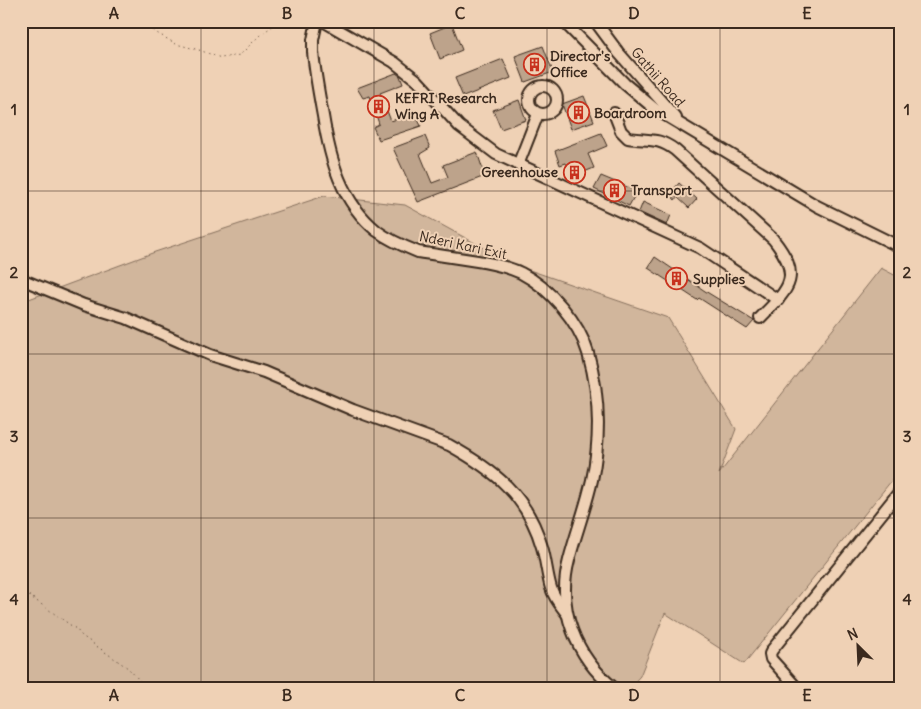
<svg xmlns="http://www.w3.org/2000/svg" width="921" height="709" viewBox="0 0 921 709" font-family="Delius,sans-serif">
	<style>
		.green { fill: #d1b69c; stroke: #86705d }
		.building { fill: #bda38b; stroke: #3b2a1e }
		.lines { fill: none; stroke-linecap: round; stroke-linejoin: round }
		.minor-casing { stroke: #3b2a1e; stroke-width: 14 }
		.path { stroke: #3b2a1e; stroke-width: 1; stroke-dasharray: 1 4; stroke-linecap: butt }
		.minor { stroke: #efd1b5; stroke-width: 10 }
		.grid { fill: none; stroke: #3b2a1e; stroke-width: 1; stroke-opacity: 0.55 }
		.labels { text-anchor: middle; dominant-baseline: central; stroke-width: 4; stroke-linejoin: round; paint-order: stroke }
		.poi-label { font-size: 14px; font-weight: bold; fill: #3b2a1e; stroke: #efd1b5; text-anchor: start }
		.street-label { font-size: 14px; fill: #3b2a1e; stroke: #efd1b5 }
		.neatline { fill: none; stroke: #3b2a1e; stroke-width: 2 }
		.grid-label { font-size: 16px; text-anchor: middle; font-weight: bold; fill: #3b2a1e }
	</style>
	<rect width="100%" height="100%" fill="#efd1b5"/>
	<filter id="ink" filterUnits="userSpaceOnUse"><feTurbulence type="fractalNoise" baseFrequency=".02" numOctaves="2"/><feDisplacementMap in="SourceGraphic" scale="10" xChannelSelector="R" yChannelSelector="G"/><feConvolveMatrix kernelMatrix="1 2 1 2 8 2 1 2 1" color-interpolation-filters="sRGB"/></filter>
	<g filter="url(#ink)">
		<!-- green -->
		<path class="green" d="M324,196L405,205L515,265L668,318L736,429L719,474L881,268L900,278V470L744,664L665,613L640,676L629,688H21V302L155,252Z"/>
		<!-- building -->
		<g class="building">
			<path d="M452,24L462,50L440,59L430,33Z"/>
			<path d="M543,46L553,72L525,82L515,56Z"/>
			<path d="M503,59L511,78L463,97L455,78Z"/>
			<path d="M396,73L400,76L403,84L380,93L391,121L415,113L421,126L379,140L373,127L379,124L370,96L363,98L357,88Z"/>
			<path d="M584,96L594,121L571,129L562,104Z"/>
			<path d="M519,100L526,120L501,129L493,110Z"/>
			<path d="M601,133L607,146L588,154L594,168L574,176L566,163L560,165L555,151Z"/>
			<path d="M425,136L430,148L420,154L432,183L448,177L443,165L477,152L485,176L418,202L393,148Z"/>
			<path d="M601,176L637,191L629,206L594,189Z"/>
			<path d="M679,183L697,199L689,208L677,197L675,200L670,194Z"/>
			<path d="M643,202L671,215L667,225L639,212Z"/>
			<path d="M655,257L705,291L754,321L747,329L699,298L697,300L648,268Z"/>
		</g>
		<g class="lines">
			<defs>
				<g id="minor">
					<path d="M317,21L313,40V52C315,73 319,94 323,116C330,159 341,202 377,231C389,240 403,246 418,252C447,257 496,261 521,273C550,288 579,322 588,353C600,395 601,437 592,480C586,507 576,533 569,560C556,609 576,657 614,688"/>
					<path d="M323,21L394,62L418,81L459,126L496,154L700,248L778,300"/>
					<path d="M563,21L625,84L655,109L817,206L900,247"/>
					<path d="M595,21L618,52L676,118"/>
					<circle cx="543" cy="100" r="14"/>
					<path d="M614,113L621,131L628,138C648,141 658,137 675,150L773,239C803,277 790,288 760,318"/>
					<path d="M518,165L538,114"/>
					<path d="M21,279L84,305L126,318L210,355L264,372L353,410L449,445C494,470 527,495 542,547C546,560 547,575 551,588C554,598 561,606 567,614"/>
					<path d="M797,688L771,659L770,654L772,650L900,491"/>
				</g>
			</defs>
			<!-- minor casing -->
			<use href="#minor" class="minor-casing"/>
			<!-- path -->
			<g class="path">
				<path d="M142,21L155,32L176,44L199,50L221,58L240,55L260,35L277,23"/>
				<path d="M274,21L277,23L291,21"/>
				<path d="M302,21L307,25"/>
				<path d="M21,590L76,629L82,636L128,668L141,682L151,688"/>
			</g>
			<!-- minor -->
			<use href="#minor" class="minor"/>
		</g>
	</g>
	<!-- grid -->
	<path class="grid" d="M201,21V688M374,21V688M547,21V688M720,21V688M21,191H900M21,354H900M21,518H900"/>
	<!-- icons -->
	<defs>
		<symbol id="building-ring" viewBox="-11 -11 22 22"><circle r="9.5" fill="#efd1b5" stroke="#c8321e" stroke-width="1.5"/><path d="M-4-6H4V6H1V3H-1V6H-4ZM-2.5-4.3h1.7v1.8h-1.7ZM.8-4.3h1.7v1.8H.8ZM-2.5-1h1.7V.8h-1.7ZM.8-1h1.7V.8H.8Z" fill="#c8321e"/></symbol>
	</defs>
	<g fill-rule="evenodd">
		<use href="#building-ring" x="522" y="52" width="25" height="25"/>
		<use href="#building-ring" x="366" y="94" width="25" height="25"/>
		<use href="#building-ring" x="566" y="100" width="25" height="25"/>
		<use href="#building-ring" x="562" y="160" width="25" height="25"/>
		<use href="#building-ring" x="602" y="178" width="25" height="25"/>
		<use href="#building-ring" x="664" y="266" width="25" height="25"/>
	</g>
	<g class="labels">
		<!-- poi labels -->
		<g class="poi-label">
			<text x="550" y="56">Director's<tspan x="550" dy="16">Office</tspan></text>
			<text x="395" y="98">KEFRI Research<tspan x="395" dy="16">Wing A</tspan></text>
			<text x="594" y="113">Boardroom</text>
			<text x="558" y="172" text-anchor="end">Greenhouse</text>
			<text x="631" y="190">Transport</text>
			<text x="693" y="279">Supplies</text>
		</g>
		<!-- street labels -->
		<g class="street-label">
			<text transform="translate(658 77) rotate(49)">Gathii Road</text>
			<text transform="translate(463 245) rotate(12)">Nderi Kari Exit</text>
		</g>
	</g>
	<!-- margin -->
	<rect width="921" height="709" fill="none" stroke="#efd1b5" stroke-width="55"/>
	<!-- north arrow -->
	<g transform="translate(858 646) rotate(336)" stroke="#efd1b5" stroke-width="4" paint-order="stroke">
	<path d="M0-4L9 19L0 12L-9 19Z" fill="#3b2a1e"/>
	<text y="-8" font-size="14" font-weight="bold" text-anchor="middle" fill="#3b2a1e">N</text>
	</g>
	<rect x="28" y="28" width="866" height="654" class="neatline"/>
	<g class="grid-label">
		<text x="114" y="19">A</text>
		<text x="287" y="19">B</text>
		<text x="460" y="19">C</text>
		<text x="634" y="19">D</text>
		<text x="807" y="19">E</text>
		<text x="14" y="115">1</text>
		<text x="907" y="115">1</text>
		<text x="14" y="278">2</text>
		<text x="907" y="278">2</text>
		<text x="14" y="442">3</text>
		<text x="907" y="442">3</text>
		<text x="14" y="605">4</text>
		<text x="907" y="605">4</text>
		<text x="114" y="701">A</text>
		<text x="287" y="701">B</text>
		<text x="460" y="701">C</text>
		<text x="634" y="701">D</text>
		<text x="807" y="701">E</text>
	</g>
</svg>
